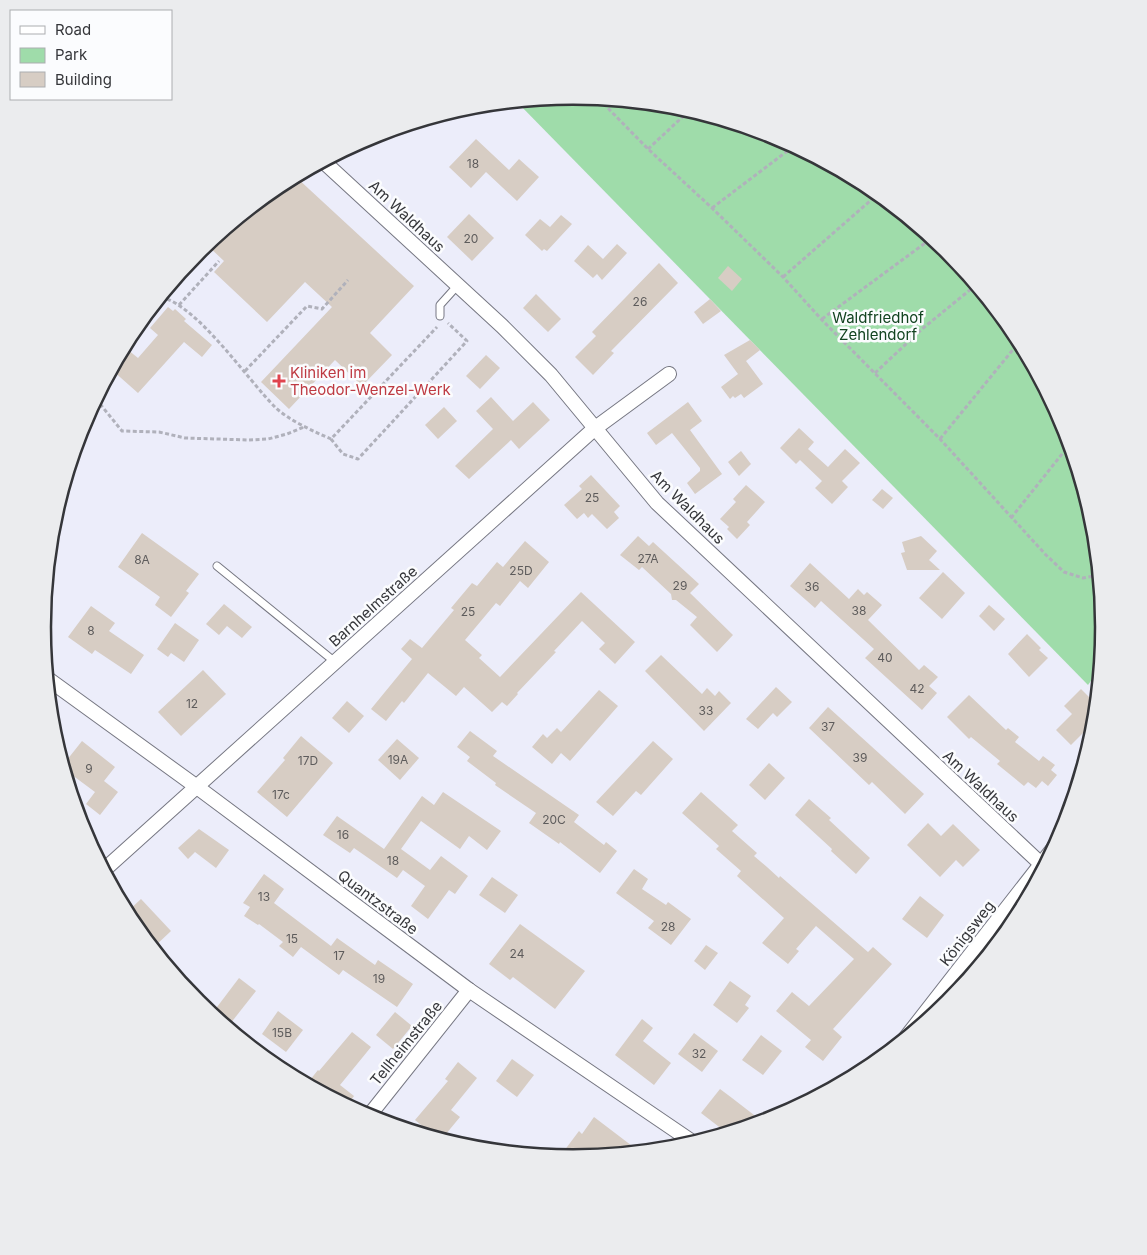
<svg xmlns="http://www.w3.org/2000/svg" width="1147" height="1255" viewBox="0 0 1147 1255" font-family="Inter,sans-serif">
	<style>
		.green { fill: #9fdcaa }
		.building { fill: #d7cdc4 }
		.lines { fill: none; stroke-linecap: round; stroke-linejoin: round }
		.service-casing { stroke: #767782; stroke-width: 9 }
		.minor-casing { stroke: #767782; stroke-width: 16 }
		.path { stroke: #b0b1bb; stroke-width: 3; stroke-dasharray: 4 2.5; stroke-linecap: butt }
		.service { stroke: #fff; stroke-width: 7 }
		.minor { stroke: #fff; stroke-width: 14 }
		.health-dot { fill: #e0444e; stroke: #fbfcfe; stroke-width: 2 }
		.labels { text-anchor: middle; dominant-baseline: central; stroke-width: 5; stroke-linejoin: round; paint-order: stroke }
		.number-label { font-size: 12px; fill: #5e5c5c }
		.street-label { font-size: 15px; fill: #35363a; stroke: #fbfcfe }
		.park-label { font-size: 15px; fill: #124320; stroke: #fbfcfe }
		.health-label { font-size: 15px; fill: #be3a42; stroke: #fbfcfe; text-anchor: start }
		.rim { fill: none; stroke: #35363a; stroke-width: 2.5 }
	</style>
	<rect width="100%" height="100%" fill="#ecedfa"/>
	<!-- green -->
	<path class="green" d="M574,97L677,107L777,137L869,186L949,252L1015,333L1064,425L1094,524L1104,627L1100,668L1088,685L517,102Z"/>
	<!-- building -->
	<g class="building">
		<path d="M476,139L509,170L519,159L539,177L517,201L486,172L471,188L449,167Z"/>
		<path d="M296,177L414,286L370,333L392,355L362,386L335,360L289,409L261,382L332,307L305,282L267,322L214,272L224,261L207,245L279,186Z"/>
		<path d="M469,214L494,238L472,261L447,237Z"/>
		<path d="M561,215L572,224L547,251L544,249L542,251L525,235L540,219L550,227Z"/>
		<path d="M617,244L627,253L602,280L597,274L593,278L574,261L588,245L603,259Z"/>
		<path d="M659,263L678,283L611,351L614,353L593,375L575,357L596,336L592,332Z"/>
		<path d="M728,266L742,279L732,291L718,278Z"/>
		<path d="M536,294L561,319L548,332L523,308Z"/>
		<path d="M710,299L721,311L703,324L694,312Z"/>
		<path d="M168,307L173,311L175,309L186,319L184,321L212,345L202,357L184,342L138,393L112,370L128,350L138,358L158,335L150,328Z"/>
		<path d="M750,340L760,350L746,361L763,384L744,398L741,394L735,398L733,396L730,399L721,387L738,374L724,355Z"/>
		<path d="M486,355L500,368L480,389L466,376Z"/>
		<path d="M491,397L513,421L533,402L550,420L519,449L511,440L469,479L455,466L493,429L476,411Z"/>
		<path d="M688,402L702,421L690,430L722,474L695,494L687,483L700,471V468L672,433L656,445L647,433Z"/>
		<path d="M444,407L457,421L438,439L425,425Z"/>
		<path d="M799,428L814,442L808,449L828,467L845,449L860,463L842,481L848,487L832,504L815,488L822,481L800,460L796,464L780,448Z"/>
		<path d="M741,451L751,464L739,476L728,462Z"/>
		<path d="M591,475L620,506L614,512L619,518L607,529L592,514L588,518L584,513L577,519L564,505L582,489L579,486Z"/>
		<path d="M746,485L765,502L747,522L750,525L737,539L727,529L729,527L720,519L736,502L733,499Z"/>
		<path d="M882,489L893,498L883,509L872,500Z"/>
		<path d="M142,533L199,574L186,591L189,593L171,617L155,605L160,597L118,567Z"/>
		<path d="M638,536L649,546L653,542L699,584L690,593L733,635L717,652L690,625L697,617L676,600H672L671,594L642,567L639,570L620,555Z"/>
		<path d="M921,536L937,551L929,560L940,570H907L901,553L905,552L902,542Z"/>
		<path d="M525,541L549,562L528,588L520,581L500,606L496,603L465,640L482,655L479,658L500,677L581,592L635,642L615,664L599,649L605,643L582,621L554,651L556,652L517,693L518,694L507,706L502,702L492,712L464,687L456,696L428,673L404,703L402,701L386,721L371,709L412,659L401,649L410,639L422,648L454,610L451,608L472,583L477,586L497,562L503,567Z"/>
		<path d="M810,563L849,599L858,589L864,595L867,592L882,605L868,620L919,670L924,665L938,677L929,686L937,693L922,710L865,658L874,649L821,601L815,608L790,586Z"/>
		<path d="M943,572L965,593L942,619L919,598Z"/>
		<path d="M224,604L252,627L242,638L227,626L219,635L206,624Z"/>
		<path d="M989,605L1005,619L994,631L979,616Z"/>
		<path d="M91,606L115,623L109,631L144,655L131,674L95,650L92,654L68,637Z"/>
		<path d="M175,623L199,640L184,662L171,653L168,657L157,649Z"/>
		<path d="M1027,634L1041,648L1039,650L1048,658L1029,677L1008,654Z"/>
		<path d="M661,655L702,694L707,688L715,696L719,691L731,703L704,731L645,671Z"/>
		<path d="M203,670L226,694L181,736L158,712Z"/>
		<path d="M776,687L792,702L777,717L773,713L758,729L746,719Z"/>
		<path d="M1081,689L1097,705L1095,721L1071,745L1056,730L1072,714L1064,706Z"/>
		<path d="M599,690L618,706L570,761L561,753L552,764L532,747L543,734L547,738L557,728L561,732Z"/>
		<path d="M969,695L1006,730L1008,728L1019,737L1015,742L1039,761L1043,756L1055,765L1051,770L1057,775L1048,786L1042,781L1036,788L1028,782L1024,786L997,764L1000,761L971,737L969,739L947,717Z"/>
		<path d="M347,701L364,716L349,733L332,718Z"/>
		<path d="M828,707L924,794L905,814L872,782L869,785L809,728Z"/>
		<path d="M470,731L497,751L493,756L579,815L574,822L604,845L606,842L617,851L600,873L560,842L559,844L529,823L536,813L495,785L496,783L467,761L470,757L457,747Z"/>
		<path d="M301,736L333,763L287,817L257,792L285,760L283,758Z"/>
		<path d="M397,739L419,758L400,780L378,760Z"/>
		<path d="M82,741L115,767L104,781L118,792L100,815L86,804L95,792L64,769L63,765Z"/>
		<path d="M653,741L673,759L641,795L636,791L613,816L596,802Z"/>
		<path d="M769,763L785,778L765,800L749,785Z"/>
		<path d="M443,792L501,831L487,850L469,836L460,849L421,821L401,849L430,870L441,856L468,876L455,894L449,890L428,919L411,906L425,886L403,870L397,878L354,848L350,853L323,835L337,816L384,849L422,796L434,805Z"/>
		<path d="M701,792L738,825L732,831L757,853L754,856L767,867L779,878L780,876L868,952L873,947L892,964L833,1029L842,1037L823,1061L805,1047L811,1040L776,1011L792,992L809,1006L854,959L816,926L796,949L799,951L788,964L762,943L784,918L737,876L741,871L716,849L719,846L682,813Z"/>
		<path d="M809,799L831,818L829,820L870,858L856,874L831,851L832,849L795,815Z"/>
		<path d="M928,823L941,836L953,824L980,850L963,867L956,860L940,877L907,845Z"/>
		<path d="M199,829L229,850L216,868L195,852L188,859L178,848Z"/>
		<path d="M634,869L648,879L642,889L666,905L668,902L691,919L671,945L648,928L654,921L616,893Z"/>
		<path d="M264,874L284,889L274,903L331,946L337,938L375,965L378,960L413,984L397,1007L343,970L339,975L301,947L293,957L279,946L283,942L259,924L258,925L244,916L250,907L243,903Z"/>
		<path d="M492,877L518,895L505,913L479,895Z"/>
		<path d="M920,896L944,915L927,938L902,919Z"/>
		<path d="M141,899L171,931L154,947L132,922L127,912Z"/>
		<path d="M520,924L585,971L555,1009L513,977L510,980L489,964Z"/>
		<path d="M706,945L718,953L705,970L694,961Z"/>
		<path d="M239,978L256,991L230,1024L214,1011Z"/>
		<path d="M730,981L751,996L745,1005L749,1008L737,1023L713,1005Z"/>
		<path d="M278,1011L303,1030L286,1052L262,1034Z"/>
		<path d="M395,1012L412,1026L393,1049L376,1035Z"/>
		<path d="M642,1019L653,1028L643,1041L671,1063L654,1085L615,1055Z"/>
		<path d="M352,1032L371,1047L340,1085L354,1096L347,1106L309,1085L312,1081L310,1080L318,1070L319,1071Z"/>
		<path d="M694,1033L718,1051L702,1072L678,1054Z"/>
		<path d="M761,1035L782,1051L763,1075L742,1060Z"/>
		<path d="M512,1059L534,1075L517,1097L496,1081Z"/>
		<path d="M458,1062L477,1078L451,1110L460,1117L441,1140L438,1139L415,1120L448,1081L445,1079Z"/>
		<path d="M720,1089L732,1098L763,1122L727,1133L701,1113Z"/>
		<path d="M594,1117L640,1152L573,1158L564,1151L579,1131L582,1134Z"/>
	</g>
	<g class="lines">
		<defs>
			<g id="service">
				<path d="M440,316V305L458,285"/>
				<path d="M217,566L335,662"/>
			</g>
			<g id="minor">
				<path d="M324,162L502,326L551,375L657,503L1041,864"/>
				<path d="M48,679L197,787L469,990L694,1143"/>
				<path d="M104,870L594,429L669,374"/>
				<path d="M904,1040L1056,845"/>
				<path d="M368,1117L469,990"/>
			</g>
		</defs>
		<!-- service casing -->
		<use href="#service" class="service-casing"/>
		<!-- minor casing -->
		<use href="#minor" class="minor-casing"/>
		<!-- path -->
		<g class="path">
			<path d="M599,99L648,149L712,208L783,277L822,320L940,439L1046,555L1064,572L1083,578L1099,575"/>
			<path d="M648,149L690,110"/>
			<path d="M712,208L794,146"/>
			<path d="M927,234L995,309"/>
			<path d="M783,277L878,194"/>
			<path d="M161,297C198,306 247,379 275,407C288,420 315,432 331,439L437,327"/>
			<path d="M179,305L219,261"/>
			<path d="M822,319L932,238"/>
			<path d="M245,371L307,306L322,309L348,280"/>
			<path d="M875,373L922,329L976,285"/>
			<path d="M96,399L122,431L159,432L185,438L249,440L268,439L287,434L304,427"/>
			<path d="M331,439L343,454L358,459L467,341L448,323"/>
			<path d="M940,439L1020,341"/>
			<path d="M1011,518L1070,444"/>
		</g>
		<!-- service -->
		<use href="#service" class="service"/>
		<!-- minor -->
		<use href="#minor" class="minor"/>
	</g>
	<!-- markers -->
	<path class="health-dot" d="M276.5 373.5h5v5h5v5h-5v5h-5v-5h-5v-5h5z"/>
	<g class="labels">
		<!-- number labels -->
		<g class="number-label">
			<text x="473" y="163">18</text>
			<text x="471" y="238">20</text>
			<text x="640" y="301">26</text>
			<text x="592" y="497">25</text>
			<text x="648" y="558">27A</text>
			<text x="142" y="559">8A</text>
			<text x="521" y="570">25D</text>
			<text x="680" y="585">29</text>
			<text x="812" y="586">36</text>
			<text x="859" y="610">38</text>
			<text x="468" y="611">25</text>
			<text x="91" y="630">8</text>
			<text x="885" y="657">40</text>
			<text x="917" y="688">42</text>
			<text x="192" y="703">12</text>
			<text x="706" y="710">33</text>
			<text x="828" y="726">37</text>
			<text x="860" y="757">39</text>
			<text x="398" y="759">19A</text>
			<text x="308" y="760">17D</text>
			<text x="89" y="768">9</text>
			<text x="281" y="794">17c</text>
			<text x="554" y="819">20C</text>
			<text x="343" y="834">16</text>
			<text x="393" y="860">18</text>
			<text x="264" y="896">13</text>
			<text x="668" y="926">28</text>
			<text x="292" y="938">15</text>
			<text x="517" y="953">24</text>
			<text x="339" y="955">17</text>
			<text x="379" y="978">19</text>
			<text x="282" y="1032">15B</text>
			<text x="699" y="1053">32</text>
		</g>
		<!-- street labels -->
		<g class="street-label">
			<text transform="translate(407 216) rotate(43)">Am Waldhaus</text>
			<text transform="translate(688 507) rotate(45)">Am Waldhaus</text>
			<text transform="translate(373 606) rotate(-42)">Barnhelmstraße</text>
			<text transform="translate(981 786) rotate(43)">Am Waldhaus</text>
			<text transform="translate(378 902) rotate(37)">Quantzstraße</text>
			<text transform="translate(967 933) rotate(-52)">Königsweg</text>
			<text transform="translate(406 1043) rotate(-51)">Tellheimstraße</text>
		</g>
		<!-- park labels -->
		<g class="park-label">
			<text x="878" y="317">Waldfriedhof<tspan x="878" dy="17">Zehlendorf</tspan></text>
		</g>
		<!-- health labels -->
		<g class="health-label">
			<text x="290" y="372">Kliniken im<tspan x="290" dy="17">Theodor-Wenzel-Werk</tspan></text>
		</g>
	</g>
	<!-- crop -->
	<path d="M0 0H1147V1255H0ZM51 627a522 522 0 1 1 1044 0a522 522 0 1 1-1044 0Z" fill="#ebecee" fill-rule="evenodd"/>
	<path class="rim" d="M51 627a522 522 0 1 1 1044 0a522 522 0 1 1-1044 0Z"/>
	<!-- legend -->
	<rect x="10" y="10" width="162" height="90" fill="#fbfcfe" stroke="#acadb0"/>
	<rect x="20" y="26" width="25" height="8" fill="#ffffff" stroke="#acadb0"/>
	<text x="55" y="35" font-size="15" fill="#35363a">Road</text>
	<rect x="20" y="48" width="25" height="15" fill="#9fdcaa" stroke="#acadb0"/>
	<text x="55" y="60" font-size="15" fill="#35363a">Park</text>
	<rect x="20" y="72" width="25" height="15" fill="#d7cdc4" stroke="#acadb0"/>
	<text x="55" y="85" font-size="15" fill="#35363a">Building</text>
</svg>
